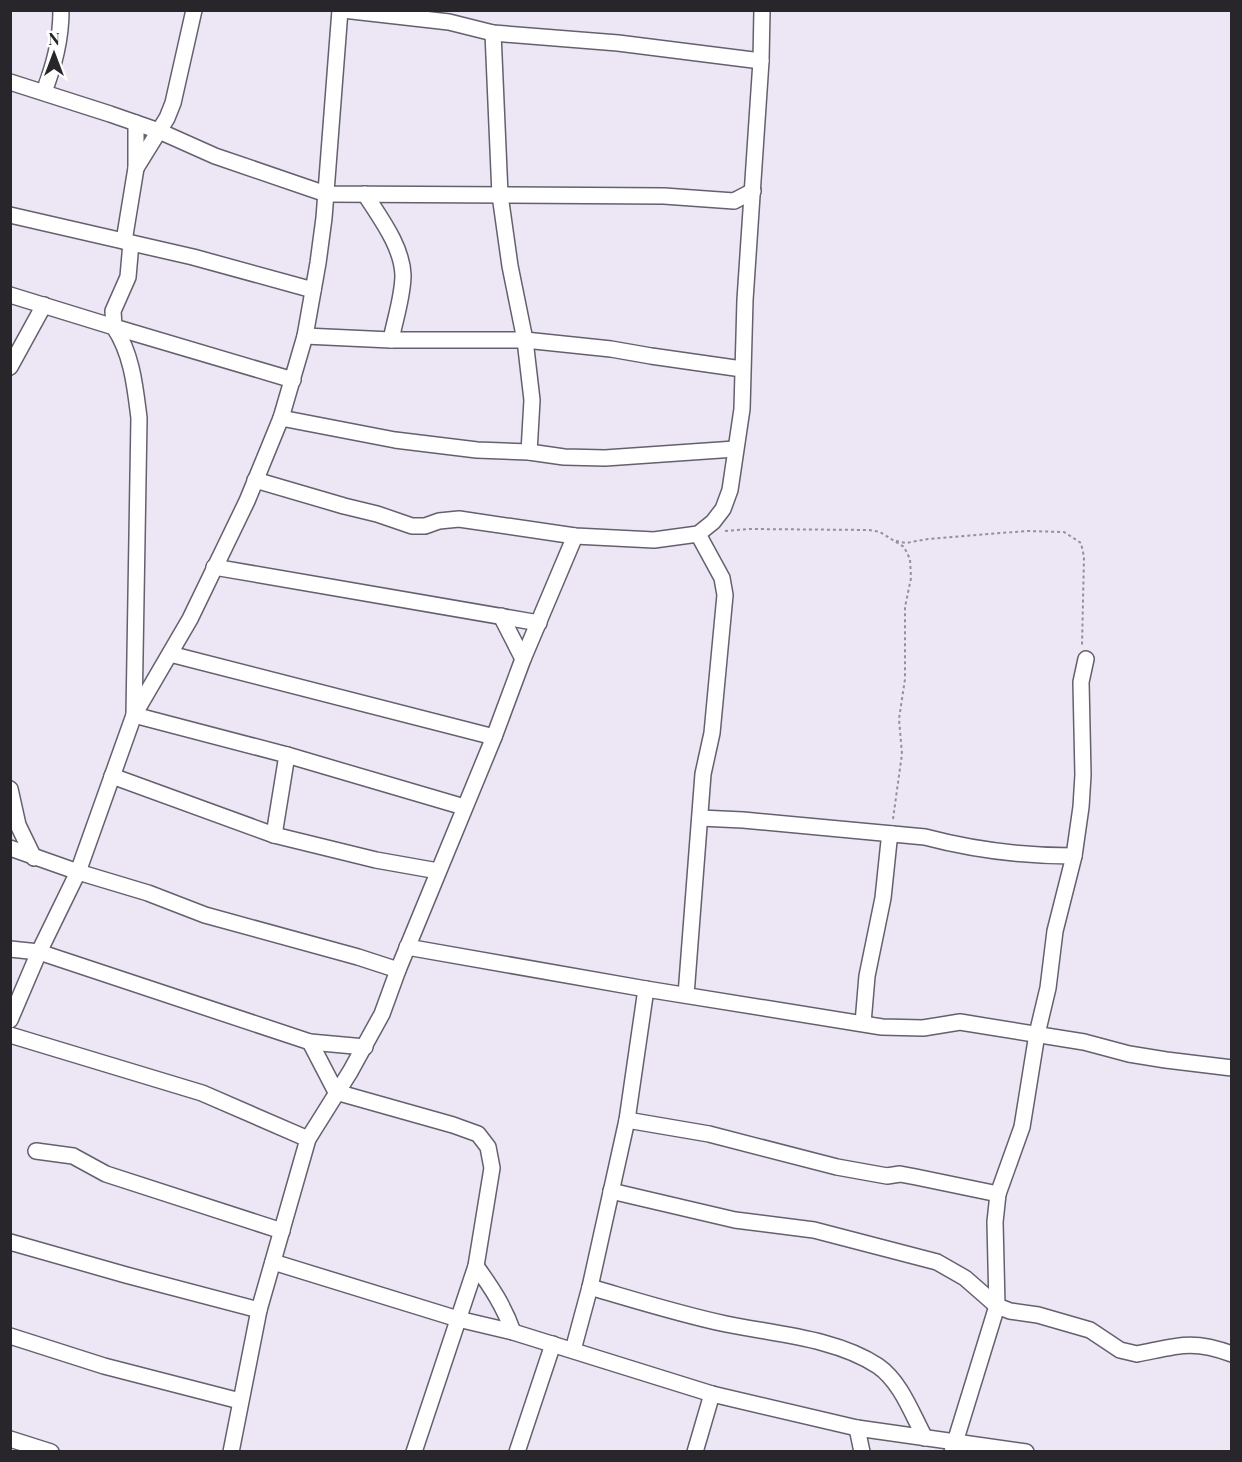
<svg xmlns="http://www.w3.org/2000/svg" width="1242" height="1462" viewBox="0 0 1242 1462" font-family="'Playfair Display',serif">
	<style>
		.lines { fill: none; stroke-linecap: round; stroke-linejoin: round }
		.minor-casing { stroke: #65606d; stroke-width: 18 }
		.path { stroke: #95909b; stroke-width: 2; stroke-dasharray: 3 3; stroke-linecap: butt }
		.minor { stroke: #fff; stroke-width: 15 }
	</style>
	<rect width="100%" height="100%" fill="#ece6f5"/>
	<g class="lines">
		<defs>
			<g id="minor">
				<path d="M343,10L449,22L493,33L618,43L761,61"/>
				<path d="M493,33L500,195L510,266L525,340L532,400L529,452"/>
				<path d="M10,82L110,114L159,131L215,156L326,194L664,196L734,201L753,191"/>
				<path d="M44,92C54,65 61,40 61,10"/>
				<path d="M136,168L167,118L173,103L194,10"/>
				<path d="M365,194C380,218 402,246 403,275C403,296 395,319 391,340"/>
				<path d="M10,215L193,257L313,290"/>
				<path d="M124,241L136,168V123"/>
				<path d="M131,243L128,277L113,311L114,327L293,380"/>
				<path d="M10,295L114,327C132,354 135,386 139,418L134,715L287,755L464,807"/>
				<path d="M305,336L391,340H525L611,349L651,356L742,369"/>
				<path d="M10,367L44,305"/>
				<path d="M281,418L395,440L477,450L529,452L564,457L605,458L735,449"/>
				<path d="M255,480L344,506L377,514L412,526H425L439,521L459,519L575,536L654,540L698,534L713,522L723,509L730,490L742,409L745,300L761,61L762,10"/>
				<path d="M214,567L539,623"/>
				<path d="M501,616L523,659"/>
				<path d="M170,654L494,737"/>
				<path d="M112,776L274,835L376,860L438,871"/>
				<path d="M10,789L18,825L34,858"/>
				<path d="M700,818L743,820L925,837C974,850 1023,856 1074,856"/>
				<path d="M274,835L287,755"/>
				<path d="M10,848L78,872L148,893L205,915L358,957L398,970"/>
				<path d="M407,947L646,989L882,1027L923,1028L960,1022L1084,1042L1129,1054L1166,1060L1232,1068"/>
				<path d="M10,949L39,952L310,1042L365,1047"/>
				<path d="M686,995L703,774L712,733L725,595L722,578L698,534"/>
				<path d="M10,1020L39,952L78,872L134,715L190,619L247,501L281,418L305,336L318,263L324,218L340,10"/>
				<path d="M863,1023L867,976L883,898L889,841L892,834"/>
				<path d="M10,1035L202,1093L308,1139"/>
				<path d="M310,1042L336,1092L453,1125L478,1134L488,1147L492,1168L476,1266L414,1452"/>
				<path d="M627,1120L709,1134L837,1167L887,1176L900,1174L916,1177L998,1194"/>
				<path d="M36,1151L73,1156L106,1174L282,1231"/>
				<path d="M611,1191L735,1220L814,1230L937,1262L965,1278L997,1306L1010,1311L1038,1315L1090,1330L1120,1350L1137,1354C1177,1346 1192,1339 1232,1354"/>
				<path d="M10,1242L126,1275L259,1310"/>
				<path d="M273,1262L458,1319L513,1332L712,1394L857,1428L1026,1452"/>
				<path d="M476,1266C491,1287 504,1306 513,1332"/>
				<path d="M590,1287C635,1300 679,1314 726,1324C774,1334 836,1338 878,1366C901,1382 912,1414 925,1438"/>
				<path d="M10,1336L104,1366L240,1401"/>
				<path d="M573,1350L590,1287L627,1120L646,989"/>
				<path d="M857,1428L862,1452"/>
				<path d="M10,1439L51,1452"/>
				<path d="M231,1452L259,1310L308,1139L350,1072L382,1014L398,970L494,737L523,659L575,536"/>
				<path d="M517,1452L553,1344"/>
				<path d="M695,1452L712,1394"/>
				<path d="M952,1452L997,1306L995,1222L998,1194L1022,1127L1037,1034L1048,988L1055,931L1074,856L1081,807L1083,775L1081,682L1086,659"/>
			</g>
		</defs>
		<!-- minor casing -->
		<use href="#minor" class="minor-casing"/>
		<!-- path -->
		<g class="path">
			<path d="M725,531L749,529L869,530L880,532L904,547L910,559L911,578L905,607V679L899,719L902,754L893,819"/>
			<path d="M896,541L906,543L928,539L1026,531L1064,532L1081,543L1084,557L1082,645"/>
		</g>
		<!-- minor -->
		<use href="#minor" class="minor"/>
	</g>
	<!-- border -->
	<rect width="1242" height="1462" fill="none" stroke="#28252b" stroke-width="24"/>
	<!-- north arrow -->
	<g transform="translate(54 54)" stroke="#ffffff" stroke-width="4.5" paint-order="stroke">
	<path d="M0-4.5L10 22L0 15L-10 22Z" fill="#28252b"/>
	<text y="-9" font-size="16" font-weight="bold" text-anchor="middle" fill="#28252b">N</text>
	</g>
</svg>
